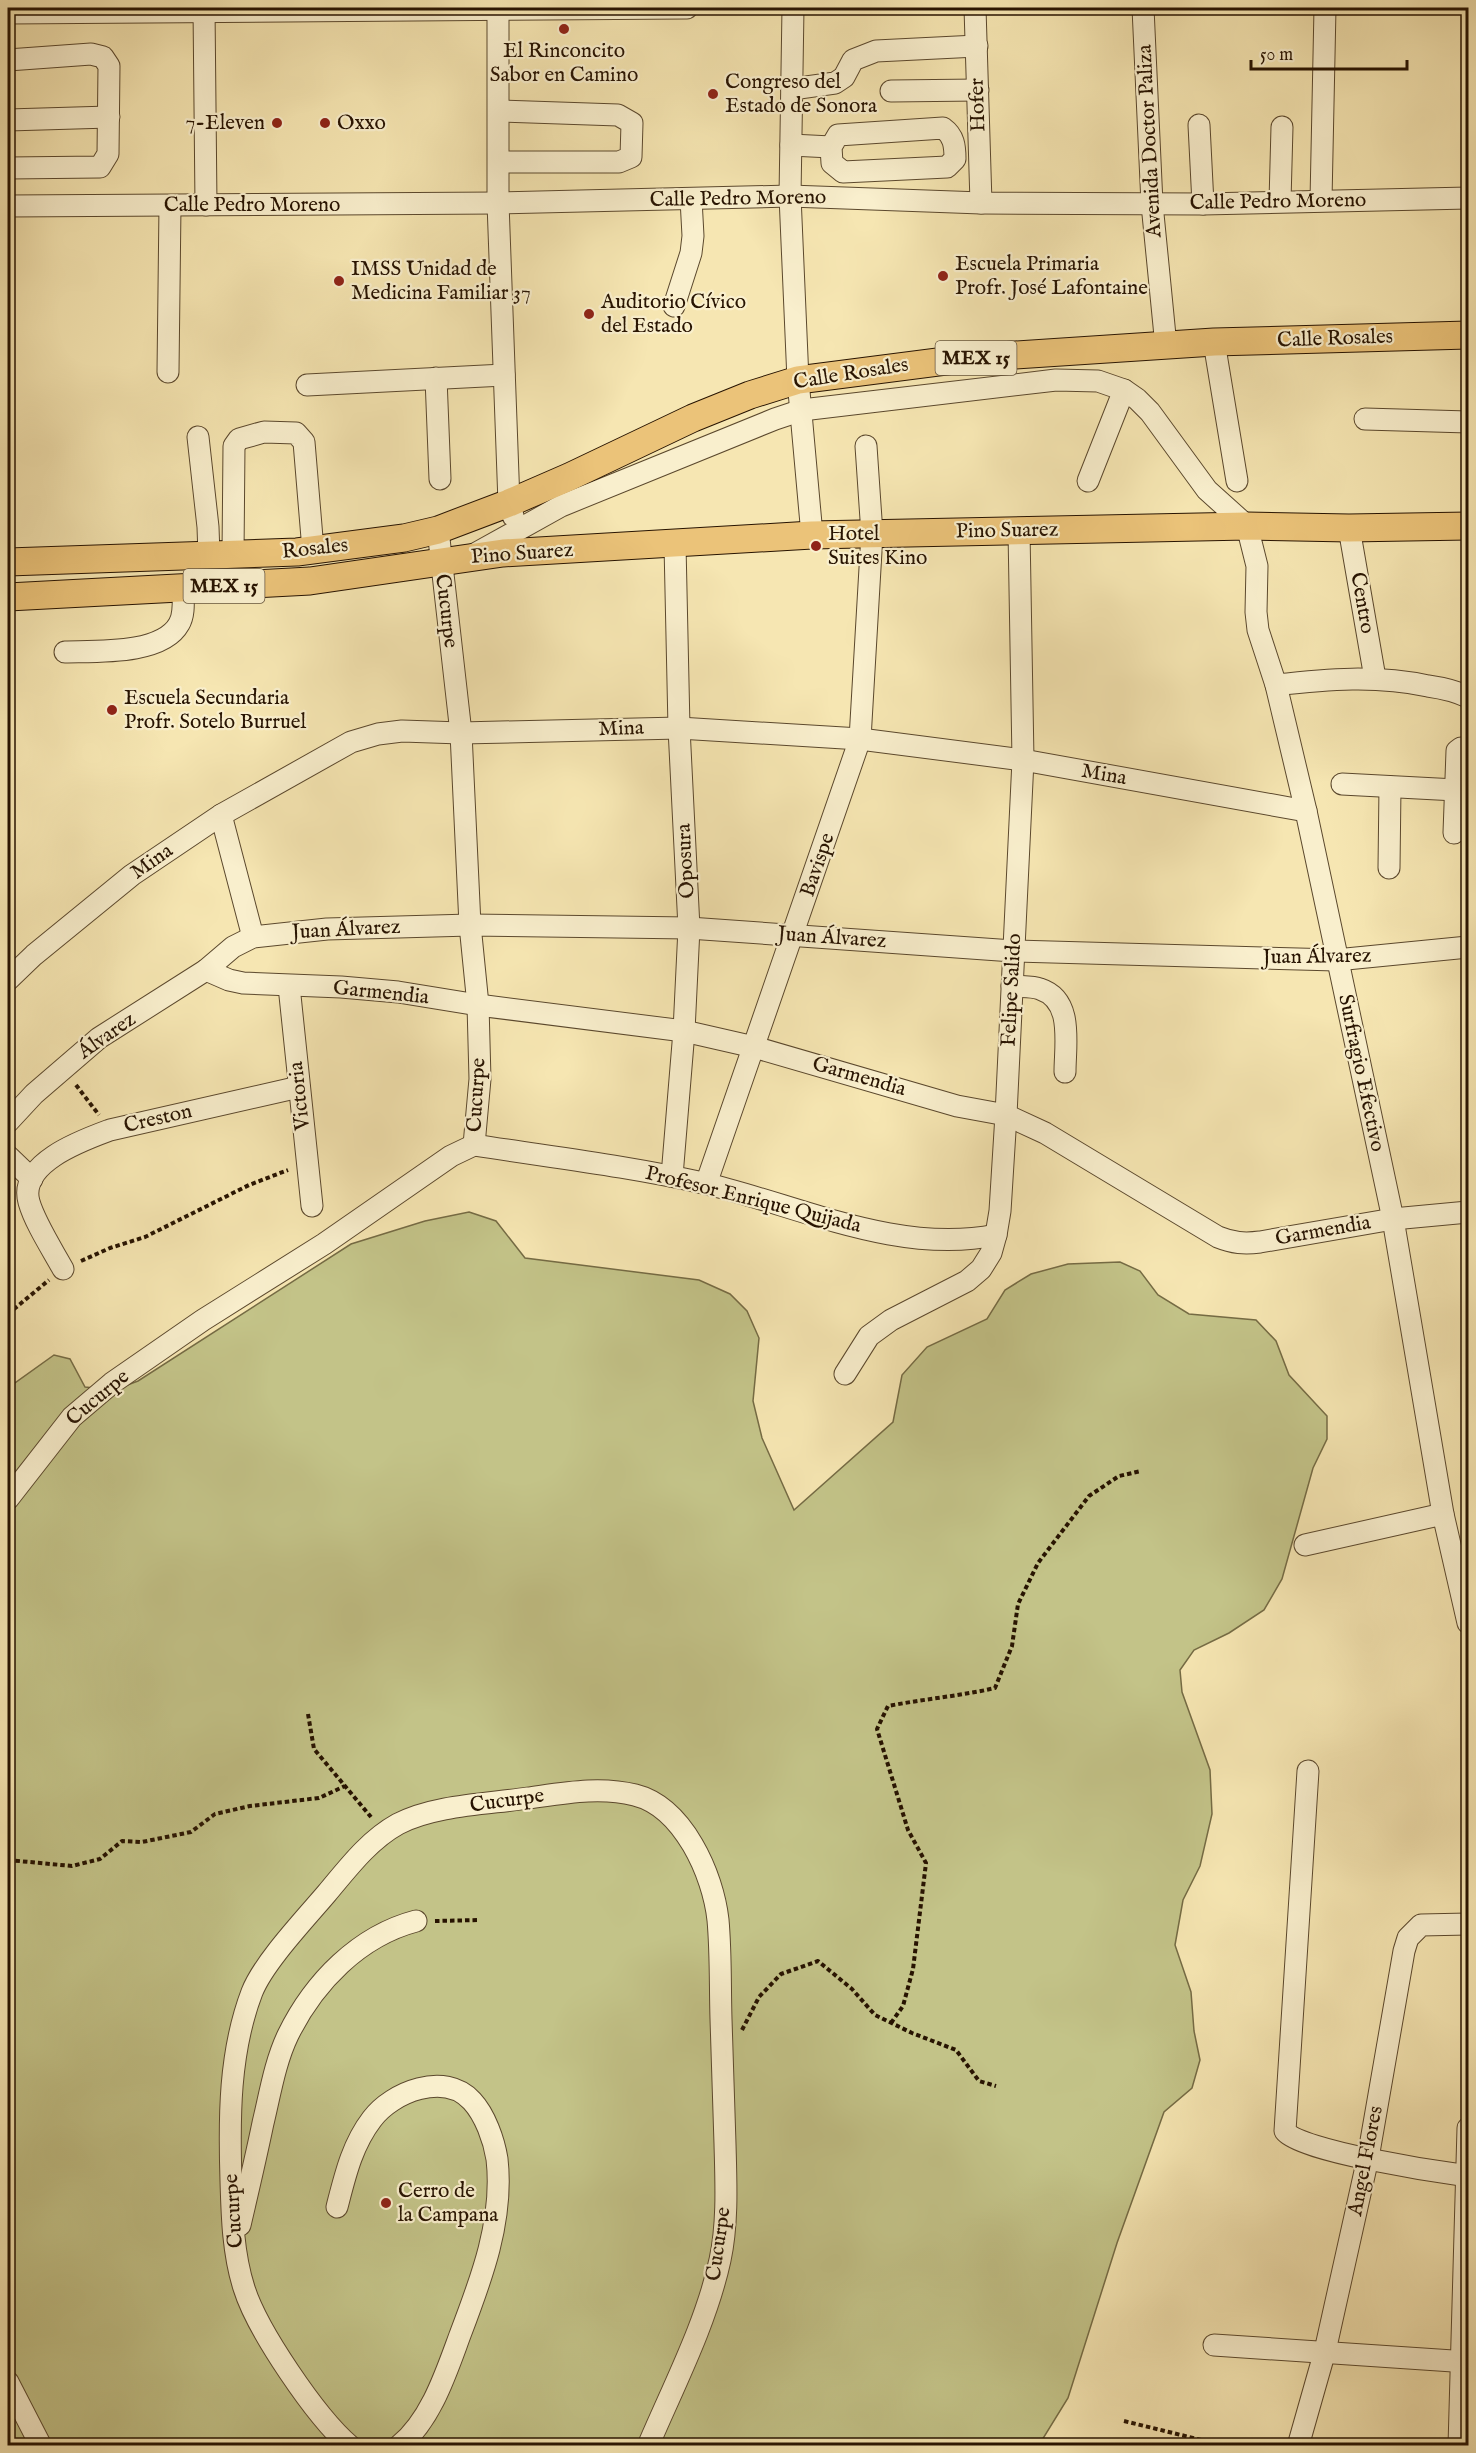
<svg xmlns="http://www.w3.org/2000/svg" width="1476" height="2453" viewBox="0 0 1476 2453" font-family="'IM FELL English',serif">
	<style>
		.green { fill: #c3c388; stroke: #756b44; stroke-width: 1.5 }
		.lines { fill: none; stroke-linecap: round; stroke-linejoin: round }
		.minor-casing { stroke: #5b482d; stroke-width: 23 }
		.major-casing { stroke: #271301; stroke-width: 29 }
		.path { stroke: #271301; stroke-width: 4; stroke-dasharray: 4.5 3; stroke-linecap: butt }
		.minor { stroke: #f9efcd; stroke-width: 21 }
		.major { stroke: #ebc379; stroke-width: 27 }
		.poi-dot { fill: #8f2418; stroke: #f9efcd; stroke-width: 2 }
		.labels { text-anchor: middle; dominant-baseline: central; stroke-width: 4.5; stroke-linejoin: round; paint-order: stroke }
		.shield { fill: #f9efcd; stroke: #66553e; stroke-width: 1.5 }
		.shield-label { font-size: 20px; font-weight: bold; fill: #271301 }
		.poi-label { font-size: 21px; fill: #271301; stroke: #f9efcd; text-anchor: start }
		.street-label { font-size: 21px; fill: #271301; stroke: #f9efcd }
	</style>
	<rect width="100%" height="100%" fill="#f6e6b2"/>
	<filter id="stains"><feTurbulence type="fractalNoise" baseFrequency=".00333" numOctaves="4"/><feColorMatrix values="0 0 0 0 .2 0 0 0 0 .09 0 0 0 0 .02 0 0 0 .5 -.17"/></filter>
	<radialGradient id="worn" r=".72"><stop offset=".6" stop-color="#630" stop-opacity="0"/><stop offset="1" stop-color="#630" stop-opacity=".3"/></radialGradient>
	<!-- green -->
	<path class="green" d="M469,1212L496,1221L525,1258L699,1280L730,1294L747,1311L759,1338L753,1401L762,1438L794,1510L893,1422L902,1375L927,1347L987,1319L1005,1290L1031,1274L1068,1264L1120,1262L1140,1271L1158,1295L1189,1314L1256,1320L1276,1341L1289,1375L1327,1416V1439L1313,1468L1282,1579L1264,1610L1229,1633L1194,1650L1180,1670L1182,1692L1210,1770L1212,1814L1200,1866L1183,1900L1175,1945L1191,1992L1194,2031L1200,2060L1192,2088L1164,2112L1117,2243L1068,2398L1039,2445L8,2446V1388L54,1355L70,1359L85,1387L114,1390L138,1381L351,1244L425,1221Z"/>
	<g class="lines">
		<defs>
			<g id="minor">
				<path d="M204,8L206,205"/>
				<path d="M498,8V203L509,503L513,516"/>
				<path d="M793,8L790,196L798,380L812,535"/>
				<path d="M975,8L981,203"/>
				<path d="M1143,8L1152,204L1166,346"/>
				<path d="M8,13L687,8"/>
				<path d="M8,60L91,54L103,57L109,66L108,154L100,167L8,168"/>
				<path d="M792,89L835,83L844,77L853,60L876,51L977,46"/>
				<path d="M891,91L978,90"/>
				<path d="M8,120L109,117"/>
				<path d="M1199,125L1203,204"/>
				<path d="M943,128C954,136 955,146 955,159L947,167L843,172L832,163L831,147L838,135Z"/>
				<path d="M791,145L831,147"/>
				<path d="M499,162H619L631,157L632,123L618,115L500,111"/>
				<path d="M1321,200L1325,8"/>
				<path d="M1280,201L1282,127"/>
				<path d="M8,206L498,203L790,196L981,203L1203,204L1468,198"/>
				<path d="M674,306L691,253L693,236L691,199"/>
				<path d="M1214,342L1237,481"/>
				<path d="M168,372L170,206"/>
				<path d="M436,378L440,479"/>
				<path d="M307,385L504,375"/>
				<path d="M1365,419L1468,422"/>
				<path d="M198,437L208,527L209,555"/>
				<path d="M1088,481L1124,390"/>
				<path d="M1349,528L1375,678"/>
				<path d="M438,530L461,733L470,925L478,1005L480,1079L474,1145"/>
				<path d="M233,554L234,446L239,439L264,432L296,433L304,442L313,550"/>
				<path d="M473,555L561,506L775,419L802,410L1056,380L1098,381L1124,390L1137,399L1150,412L1207,490L1247,526L1257,566L1256,612L1258,630L1276,685L1306,811L1393,1219L1443,1514L1468,1623"/>
				<path d="M65,652C95,651 162,655 179,624C185,614 183,600 183,588"/>
				<path d="M1276,685C1328,679 1376,675 1428,686C1442,688 1456,691 1468,697"/>
				<path d="M1342,784L1456,790"/>
				<path d="M221,815L253,937"/>
				<path d="M1454,833L1457,751L1461,748L1468,749"/>
				<path d="M1389,868L1390,787"/>
				<path d="M206,970L233,947L253,937L327,929L470,925L689,928L1013,951L1336,960L1468,947"/>
				<path d="M8,980L34,955L132,875L221,815L351,742L378,734L402,731L461,733L679,728L860,739L1023,760L1306,811"/>
				<path d="M289,986L312,1206"/>
				<path d="M1012,986C1021,987 1032,986 1040,989C1074,1000 1065,1044 1065,1072"/>
				<path d="M8,1122L34,1094L99,1038L206,970L229,980L243,983L341,987L398,992L478,1005L684,1031L754,1047L957,1106L1006,1115L1045,1133L1218,1237C1233,1243 1244,1244 1260,1242L1393,1219L1468,1212"/>
				<path d="M474,1145C550,1157 628,1166 703,1183C798,1205 897,1255 996,1235"/>
				<path d="M8,1156L32,1179"/>
				<path d="M672,1176L684,1031L689,928L679,728L675,545"/>
				<path d="M706,1184L860,739L872,534L866,446"/>
				<path d="M63,1269C52,1249 35,1223 29,1202C18,1163 83,1140 110,1130L299,1087"/>
				<path d="M845,1374L869,1336L891,1320L967,1281L981,1269L991,1253L996,1235L1000,1211L1006,1115L1023,760L1019,531"/>
				<path d="M8,1499L72,1417L112,1383L203,1320L324,1244L451,1156L474,1145"/>
				<path d="M1305,1545L1443,1514"/>
				<path d="M1308,1771L1285,2131C1299,2151 1438,2172 1468,2176"/>
				<path d="M337,2207C345,2176 352,2145 372,2119C392,2092 445,2071 472,2101C485,2115 494,2140 497,2159C504,2220 481,2280 460,2335C446,2373 431,2420 399,2446"/>
				<path d="M240,2225C248,2191 256,2157 263,2123C270,2094 275,2062 288,2035C314,1982 359,1936 416,1921"/>
				<path d="M1214,2345L1468,2362"/>
				<path d="M8,2382L41,2446"/>
				<path d="M350,2446C316,2417 257,2330 244,2288C233,2254 232,2216 231,2181C229,2118 229,2052 252,1992C264,1962 305,1919 327,1893C348,1868 369,1840 398,1824C434,1805 488,1804 528,1798C564,1793 600,1786 635,1795C683,1807 713,1874 718,1920C721,1953 720,1986 721,2019C722,2061 724,2102 725,2144C726,2182 728,2223 720,2260C706,2324 674,2385 648,2446"/>
				<path d="M1298,2446L1325,2351L1368,2158L1404,1951L1408,1938L1421,1925L1468,1924"/>
				<path d="M1459,2446L1468,2128"/>
			</g>
			<g id="major">
				<path d="M8,562L297,552L404,538L438,530L509,503L569,477L693,418L750,395L798,380L969,358L1214,342L1468,335"/>
				<path d="M8,597L310,581L503,553L812,535L1247,526L1349,528L1468,526"/>
			</g>
		</defs>
		<!-- minor casing -->
		<use href="#minor" class="minor-casing"/>
		<!-- major casing -->
		<use href="#major" class="major-casing"/>
		<!-- path -->
		<g class="path">
			<path d="M76,1085L99,1115"/>
			<path d="M81,1261L110,1248L145,1237L249,1185L288,1170"/>
			<path d="M8,1314L49,1280"/>
			<path d="M308,1714L314,1749L371,1817"/>
			<path d="M8,1860L72,1866L100,1859L122,1841L142,1842L191,1832L215,1814L250,1806L319,1798L345,1786"/>
			<path d="M435,1921L479,1920"/>
			<path d="M891,2023L903,2006L913,1969L926,1863L908,1830L877,1729L888,1706C924,1699 960,1696 995,1688L1012,1646L1018,1604L1038,1563L1089,1496L1119,1476L1141,1471"/>
			<path d="M742,2030L759,1997L781,1974L818,1961L852,1989L875,2015L912,2033L956,2050L979,2081L996,2086"/>
			<path d="M1124,2421L1226,2446"/>
		</g>
		<!-- minor -->
		<use href="#minor" class="minor"/>
		<!-- major -->
		<use href="#major" class="major"/>
	</g>
	<!-- markers -->
	<g class="poi-dot">
		<circle cx="564" cy="29" r="6"/>
		<circle cx="713" cy="94" r="6"/>
		<circle cx="277" cy="123" r="6"/>
		<circle cx="325" cy="123" r="6"/>
		<circle cx="943" cy="276" r="6"/>
		<circle cx="339" cy="281" r="6"/>
		<circle cx="589" cy="314" r="6"/>
		<circle cx="816" cy="546" r="6"/>
		<circle cx="112" cy="710" r="6"/>
		<circle cx="386" cy="2203" r="6"/>
	</g>
	<g class="labels">
		<!-- shield labels -->
		<g class="shield">
			<rect x="935.5" y="341" width="81" height="34" rx="4.5"/>
			<rect x="183.5" y="569" width="81" height="34" rx="4.5"/>
		</g>
		<g class="shield-label">
			<text x="976" y="358">MEX 15</text>
			<text x="224" y="586">MEX 15</text>
		</g>
		<!-- poi labels -->
		<g class="poi-label">
			<text x="564" y="51" text-anchor="middle">El Rinconcito<tspan x="564" dy="24">Sabor en Camino</tspan></text>
			<text x="725" y="82">Congreso del<tspan x="725" dy="24">Estado de Sonora</tspan></text>
			<text x="265" y="123" text-anchor="end">7-Eleven</text>
			<text x="337" y="123">Oxxo</text>
			<text x="955" y="264">Escuela Primaria<tspan x="955" dy="24">Profr. José Lafontaine</tspan></text>
			<text x="351" y="269">IMSS Unidad de<tspan x="351" dy="24">Medicina Familiar 37</tspan></text>
			<text x="601" y="302">Auditorio Cívico<tspan x="601" dy="24">del Estado</tspan></text>
			<text x="828" y="534">Hotel<tspan x="828" dy="24">Suites Kino</tspan></text>
			<text x="124" y="698">Escuela Secundaria<tspan x="124" dy="24">Profr. Sotelo Burruel</tspan></text>
			<text x="398" y="2191">Cerro de<tspan x="398" dy="24">la Campana</tspan></text>
		</g>
		<!-- street labels -->
		<g class="street-label">
			<text transform="translate(978 105) rotate(-92)">Hofer</text>
			<text transform="translate(1150 141) rotate(-93)">Avenida Doctor Paliza</text>
			<text transform="translate(738 199) rotate(-1)">Calle Pedro Moreno</text>
			<text transform="translate(1278 202) rotate(-1)">Calle Pedro Moreno</text>
			<text x="252" y="205">Calle Pedro Moreno</text>
			<text transform="translate(1335 339) rotate(-2)">Calle Rosales</text>
			<text transform="translate(851 374) rotate(-9)">Calle Rosales</text>
			<text transform="translate(1007 531) rotate(-1)">Pino Suarez</text>
			<text transform="translate(315 549) rotate(-6)">Rosales</text>
			<text transform="translate(522 554) rotate(-4)">Pino Suarez</text>
			<text transform="translate(1362 603) rotate(80)">Centro</text>
			<text transform="translate(446 611) rotate(83)">Cucurpe</text>
			<text transform="translate(621 729) rotate(-2)">Mina</text>
			<text transform="translate(1104 775) rotate(10)">Mina</text>
			<text transform="translate(686 861) rotate(-93)">Oposura</text>
			<text transform="translate(152 862) rotate(-35)">Mina</text>
			<text transform="translate(818 865) rotate(-71)">Bavispe</text>
			<text transform="translate(346 930) rotate(-3)">Juan Álvarez</text>
			<text transform="translate(832 938) rotate(4)">Juan Álvarez</text>
			<text transform="translate(1317 957) rotate(-1)">Juan Álvarez</text>
			<text transform="translate(1012 990) rotate(-87)">Felipe Salido</text>
			<text transform="translate(381 993) rotate(6)">Garmendia</text>
			<text transform="translate(107 1036) rotate(-35)">Álvarez</text>
			<text transform="translate(1361 1073) rotate(78)">Surfragio Efectivo</text>
			<text transform="translate(859 1077) rotate(16)">Garmendia</text>
			<text transform="translate(477 1095) rotate(-87)">Cucurpe</text>
			<text transform="translate(300 1096) rotate(-96)">Victoria</text>
			<text transform="translate(158 1119) rotate(-13)">Creston</text>
			<text transform="translate(753 1200) rotate(14)">Profesor Enrique Quijada</text>
			<text transform="translate(1323 1231) rotate(-10)">Garmendia</text>
			<text transform="translate(98 1398) rotate(-40)">Cucurpe</text>
			<text transform="translate(507 1801) rotate(-8)">Cucurpe</text>
			<text transform="translate(1366 2161) rotate(-79)">Angel Flores</text>
			<text transform="translate(234 2211) rotate(-94)">Cucurpe</text>
			<text transform="translate(719 2244) rotate(-82)">Cucurpe</text>
		</g>
	</g>
	<!-- margin -->
	<rect width="1476" height="2453" fill="none" stroke="#f6e6b2" stroke-width="30"/>
	<rect x="9" y="9" width="1458" height="2435" fill="none" stroke="#271301" stroke-width="3"/>
	<rect x="15" y="15" width="1446" height="2423" fill="none" stroke="#271301" stroke-width="1.5"/>
	<!-- scale -->
	<path d="M1251 60v9h156v-9" fill="none" stroke="#271301" stroke-width="3"/>
	<text x="1260" y="60" font-size="18" fill="#271301" stroke="#f9efcd" stroke-width="4.5" paint-order="stroke">50 m</text>
	<rect width="100%" height="100%" filter="url(#stains)"/>
	<rect width="100%" height="100%" fill="url(#worn)"/>
</svg>
